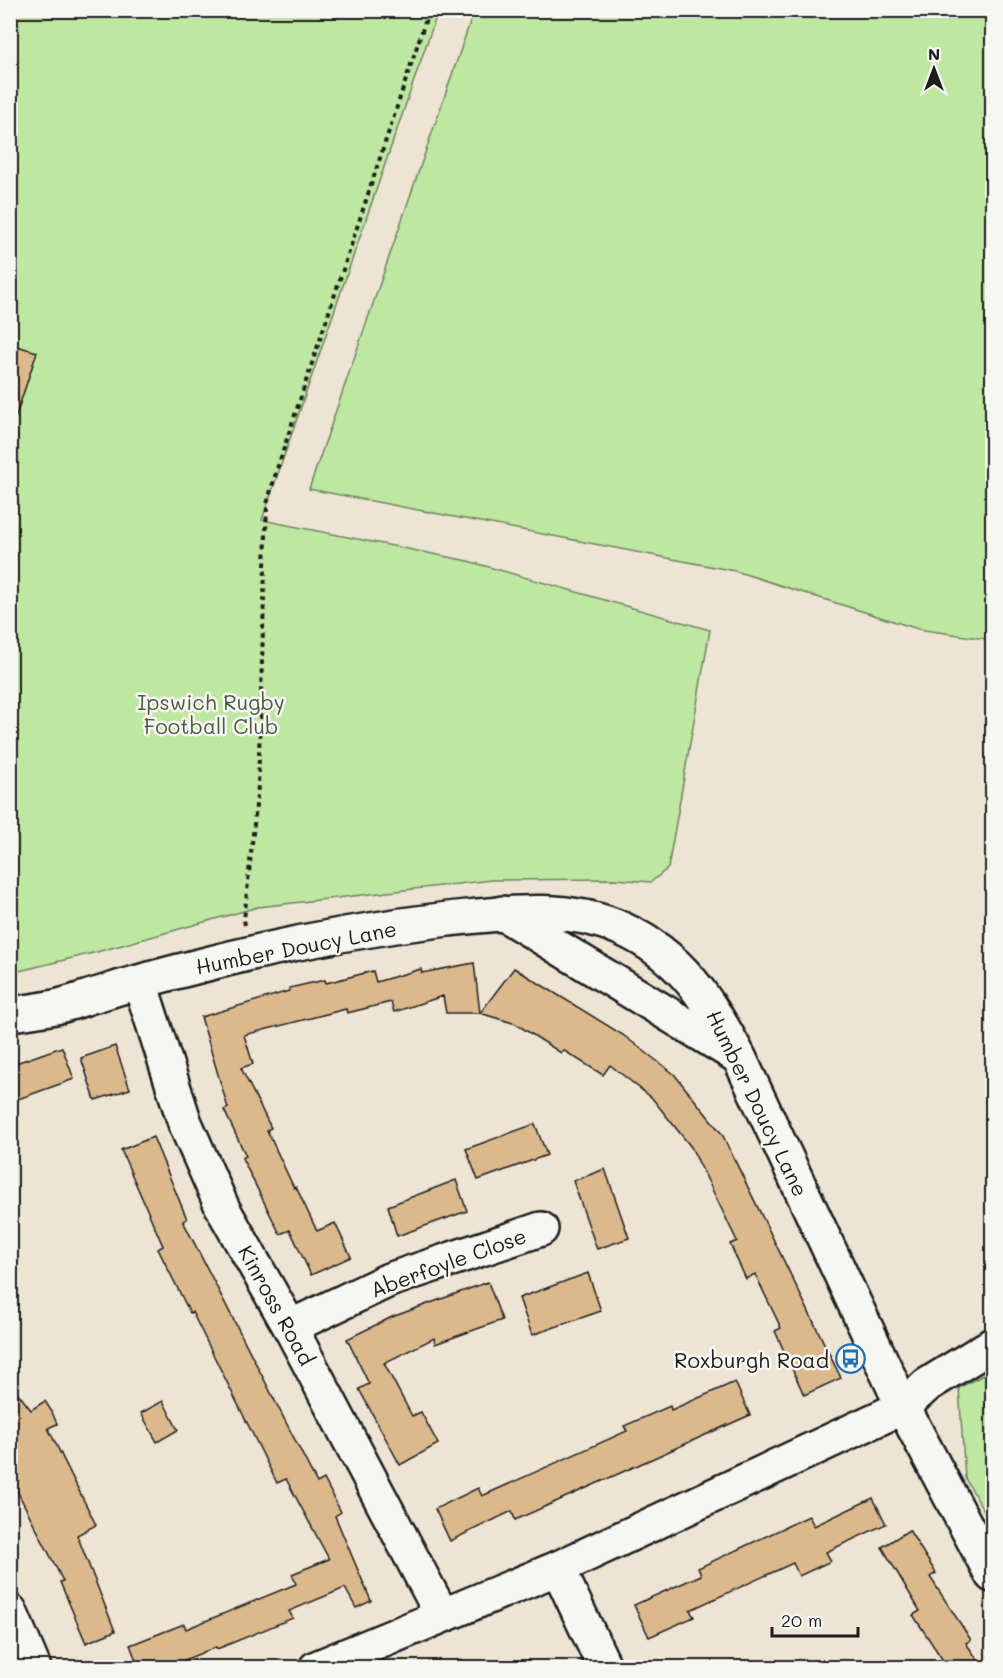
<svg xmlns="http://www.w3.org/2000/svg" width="1003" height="1678" viewBox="0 0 1003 1678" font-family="Mali,sans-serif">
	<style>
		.green { fill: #bee7a2; stroke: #6d825f; stroke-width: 1.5 }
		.building { fill: #dbb98d; stroke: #1c1c1c; stroke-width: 1.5 }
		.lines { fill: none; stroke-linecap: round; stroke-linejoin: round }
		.minor-casing { stroke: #1c1c1c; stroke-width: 38 }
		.path { stroke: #1c1c1c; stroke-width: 4; stroke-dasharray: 4.5 4.5; stroke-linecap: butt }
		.minor { stroke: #f6f6f2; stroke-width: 33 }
		.labels { text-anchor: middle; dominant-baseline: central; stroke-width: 5; stroke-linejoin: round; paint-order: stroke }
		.park-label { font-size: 21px; fill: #4d5944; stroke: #f6f6f2 }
		.street-label { font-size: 21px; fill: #1c1c1c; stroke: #f6f6f2 }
		.poi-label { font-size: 21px; fill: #1c1c1c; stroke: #f6f6f2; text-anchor: end }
	</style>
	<rect width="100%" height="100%" fill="#eee4d4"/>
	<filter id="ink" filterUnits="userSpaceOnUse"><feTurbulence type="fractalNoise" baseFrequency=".0167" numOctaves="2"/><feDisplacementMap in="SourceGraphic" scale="12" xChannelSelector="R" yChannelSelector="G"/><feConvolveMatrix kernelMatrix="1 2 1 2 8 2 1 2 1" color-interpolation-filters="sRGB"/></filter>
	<g filter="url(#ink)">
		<!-- green -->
		<g class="green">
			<path d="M11,11H438L262,520L468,561L710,630L668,868L651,882L616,879L492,880L258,907L97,952L11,973Z"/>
			<path d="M474,11H992V640L918,629L735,571L309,489Z"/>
			<path d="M992,1370V1525L965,1478L959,1388Z"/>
		</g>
		<!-- building -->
		<g class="building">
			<path d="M10,344L37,352L15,419L10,418Z"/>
			<path d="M474,963L480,1013H446L443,996L394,1012L391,1002L347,1013L346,1009L244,1035L253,1064L241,1068L271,1128L267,1130L294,1188L296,1187L317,1231L335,1223L351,1257L311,1275L290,1230L280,1234L242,1158L246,1156L224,1110L228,1108L201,1017L289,991V988L325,980L326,983L373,971L376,982L421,969L422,973Z"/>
			<path d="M514,968L623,1035L674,1074L722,1134L841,1378L804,1395L775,1331L781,1328L755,1274L746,1279L730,1244L737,1241L708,1181L691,1147L652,1098L610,1065L603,1075L563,1050L561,1053L516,1024L480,1013Z"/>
			<path d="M115,1046L130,1089L95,1100L81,1058Z"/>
			<path d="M62,1047L74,1079L10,1102V1065Z"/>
			<path d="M535,1124L547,1155L478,1180L466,1149Z"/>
			<path d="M153,1137L187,1219L183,1221L317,1483L324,1479L341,1512L335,1516L371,1601L356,1608L345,1588L289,1611L293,1618L217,1649L216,1647L165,1668H139L130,1645L184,1624L186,1629L296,1584L292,1574L329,1559L286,1479L277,1483L192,1312L190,1313L158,1249L163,1246L121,1150Z"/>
			<path d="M605,1169L629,1238L597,1249L573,1181Z"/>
			<path d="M456,1180L467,1211L397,1236L388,1206Z"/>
			<path d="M588,1273L601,1311L532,1335L519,1298Z"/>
			<path d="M488,1282L502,1320L435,1344L434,1338L384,1363L412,1416L421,1412L438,1444L400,1465L359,1389L369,1384L347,1339L392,1317Z"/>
			<path d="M735,1382L750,1415L515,1520L512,1511L450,1541L435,1509L478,1488L482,1496L627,1431L624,1426L670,1406L671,1410Z"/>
			<path d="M10,1383L31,1410L45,1401L52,1412L57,1424L48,1428L96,1525L77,1535L115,1631L86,1643L60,1582L63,1581L10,1477Z"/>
			<path d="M163,1401L178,1430L157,1442L141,1413Z"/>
			<path d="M873,1498L886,1524L826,1552L831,1561L799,1576L793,1563L690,1610L694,1617L649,1637L634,1605L701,1575L698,1568L809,1516L814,1526Z"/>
			<path d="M909,1530L936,1573L930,1577L971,1640L966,1643L983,1668H948L913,1615L920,1611L882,1547Z"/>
		</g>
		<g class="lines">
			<defs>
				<g id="minor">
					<path d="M502,913L737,1056"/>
					<path d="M140,983L185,1123L223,1209L290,1327L442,1615"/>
					<path d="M10,1014C25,1012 40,1010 55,1007C70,1004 84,998 99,994C130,984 163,975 195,967C278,945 363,929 448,919C507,913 567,904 622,929C681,955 710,1002 739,1057L903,1407L992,1575"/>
					<path d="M290,1327L389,1280L541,1229"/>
					<path d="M558,1568L605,1668"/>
					<path d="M10,1611L34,1668"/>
					<path d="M316,1668L558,1568L903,1407L927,1385L992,1345"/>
				</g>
			</defs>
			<!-- minor casing -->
			<use href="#minor" class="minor-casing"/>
			<!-- path -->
			<path class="path" d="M245,925L244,920L258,786L267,504L277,469L429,10"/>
			<!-- minor -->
			<use href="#minor" class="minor"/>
		</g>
	</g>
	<!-- icons -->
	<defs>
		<symbol id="bus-ring" viewBox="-11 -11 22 22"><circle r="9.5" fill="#f6f6f2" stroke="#1f6fb2" stroke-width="1.5"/><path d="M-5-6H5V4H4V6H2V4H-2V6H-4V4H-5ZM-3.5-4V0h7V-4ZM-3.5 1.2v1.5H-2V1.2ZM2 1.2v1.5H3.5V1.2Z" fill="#1f6fb2"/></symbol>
	</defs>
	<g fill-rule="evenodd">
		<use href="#bus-ring" x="834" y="1342" width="33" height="33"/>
	</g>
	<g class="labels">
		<!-- park labels -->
		<g class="park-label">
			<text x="211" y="701">Ipswich Rugby<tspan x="211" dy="24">Football Club</tspan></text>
		</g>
		<!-- street labels -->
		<g class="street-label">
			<text transform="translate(296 947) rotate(-11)">Humber Doucy Lane</text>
			<text transform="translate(758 1103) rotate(64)">Humber Doucy Lane</text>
			<text transform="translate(448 1262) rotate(-20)">Aberfoyle Close</text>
			<text transform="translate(277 1305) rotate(61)">Kinross Road</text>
		</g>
		<!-- poi labels -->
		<g class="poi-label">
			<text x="829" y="1359">Roxburgh Road</text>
		</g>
	</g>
	<!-- margin -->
	<rect width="1003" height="1678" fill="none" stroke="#f6f6f2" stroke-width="36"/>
	<rect x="18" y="18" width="967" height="1642" fill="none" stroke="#1c1c1c" stroke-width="2" filter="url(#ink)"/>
	<!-- north arrow -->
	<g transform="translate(934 69)" stroke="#f6f6f2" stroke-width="4.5" paint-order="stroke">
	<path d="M0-4.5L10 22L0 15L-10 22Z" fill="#1c1c1c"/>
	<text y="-9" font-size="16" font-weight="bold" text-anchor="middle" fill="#1c1c1c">N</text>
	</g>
	<!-- scale -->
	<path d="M772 1627v9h86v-9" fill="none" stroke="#1c1c1c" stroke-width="3"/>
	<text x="781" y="1627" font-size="18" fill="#1c1c1c" stroke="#f6f6f2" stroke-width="4.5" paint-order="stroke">20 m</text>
</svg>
